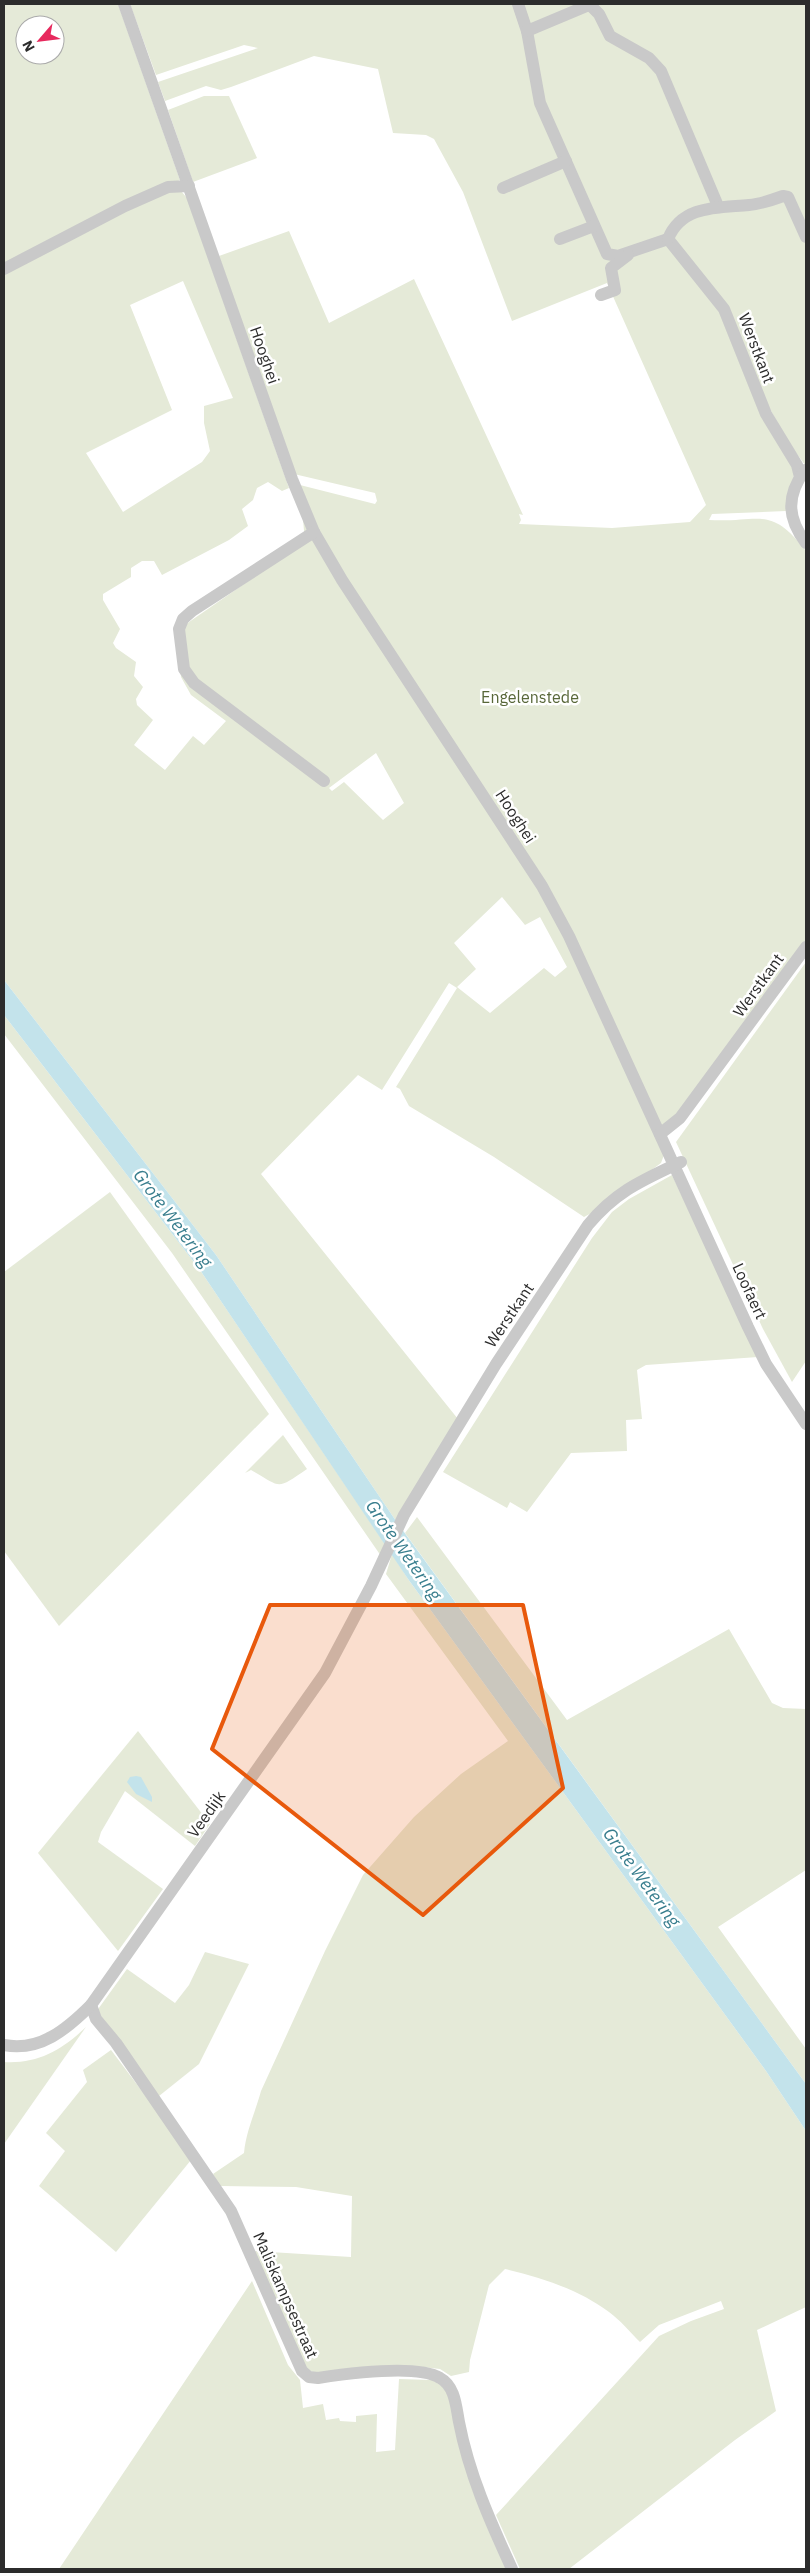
<svg xmlns="http://www.w3.org/2000/svg" width="810" height="2573" viewBox="0 0 810 2573" font-family="'IBM Plex Sans',sans-serif">
	<style>
		.green { fill: #e5ead8; fill-rule: evenodd }
		.water { fill: #c3e3eb }
		.lines { fill: none; stroke-linecap: round; stroke-linejoin: round }
		.minor { stroke: #c9c9c9; stroke-width: 12 }
		.marked { fill: #e8590c; fill-opacity: 0.2; stroke: #e8590c; stroke-width: 4; stroke-linejoin: round }
		.labels { text-anchor: middle; dominant-baseline: central; stroke-width: 5; stroke-linejoin: round; paint-order: stroke }
		.street-label { font-size: 16px; fill: #2c2c2c; stroke: #fff }
		.park-label { font-size: 16px; fill: #586739; stroke: #fff }
		.water-label { font-size: 18px; font-style: italic; fill: #397e8e; stroke: #fff }
	</style>
	<rect width="100%" height="100%" fill="#fff"/>
	<!-- green -->
	<g class="green">
		<path d="M4,4H118L180,180L174,183L187,198L289,488L282,491L268,482L257,488L253,500L242,509L248,526L229,540L162,575L154,561H142L131,568V577L103,594V600L120,629L113,643L116,648L136,662L134,676L143,687L136,699L137,705L153,720L134,745L165,770L193,736L204,745L226,721L191,695L181,677L176,631L305,542L300,485L375,504L377,501L375,493L294,474L219,256L289,231L329,323L414,279L523,515L519,514L521,520L519,524L612,528L690,522L706,505L607,283L512,321L463,192L434,139L426,135L393,133L378,69L314,56L231,87L221,90L206,86L165,101L158,82L258,48L244,45L156,75L130,4H806V463L805,465L788,442L743,360L796,466L786,511L712,514L709,520C759,523 770,504 806,551V945L659,1141L664,1155L661,1163L599,1209L584,1217L494,1157L409,1106L400,1089L396,1087L457,988L449,983L382,1090L358,1075L261,1174L458,1419L396,1521L216,1255L4,980ZM25,25H55V55H25ZM183,281L233,398L204,406V423L210,451L202,462L123,512L86,453L172,410L130,305ZM376,753L404,803L383,820L344,782L332,791L329,788ZM502,897L525,925L540,917L567,967L555,977L544,968L490,1013L457,987L476,969L454,943Z"/>
		<path d="M204,96H229L257,158L193,182L168,110Z"/>
		<path d="M806,962V1361L792,1382L763,1329L676,1142Z"/>
		<path d="M4,1015L200,1270L385,1544L381,1556L172,1253L4,1034Z"/>
		<path d="M672,1175L758,1357L646,1365L637,1370L642,1419L626,1420L627,1451L571,1453L527,1512L510,1502L507,1508L443,1472L592,1238L612,1212L629,1199Z"/>
		<path d="M110,1192L269,1414L59,1626L4,1551V1272Z"/>
		<path d="M283,1435L307,1469C275,1491 282,1487 251,1470L245,1473Z"/>
		<path d="M417,1517L567,1720L729,1629L772,1703L783,1708L806,1709V1870L718,1927L806,2049V2084L405,1533Z"/>
		<path d="M392,1554L408,1579L766,2071L806,2131V2307L757,2330L776,2411L735,2440L569,2569H520L496,2515L659,2336L691,2321L724,2309L721,2301L659,2325L640,2342C630,2332 620,2320 609,2312C578,2289 542,2278 505,2269L489,2285L470,2360L469,2372L451,2376L440,2369L422,2367L328,2377L305,2369L252,2251L351,2257L352,2196L296,2187L220,2186L213,2174L244,2153C246,2131 255,2113 261,2091L325,1951L363,1875L414,1817L461,1774L508,1741L386,1574Z"/>
		<path d="M138,1731L210,1824L195,1846L125,1791L101,1832L98,1842L163,1889L118,1951L38,1853Z"/>
		<path d="M205,1952L249,1964L199,2064L159,2096L96,2012L127,1969L175,2003L189,1985Z"/>
		<path d="M86,2027L81,2034L4,2144V2062C38,2064 62,2050 86,2027Z"/>
		<path d="M111,2050L160,2115L191,2160L116,2252L39,2186L65,2151L46,2133L87,2082L83,2070Z"/>
		<path d="M252,2281L288,2365L300,2380L303,2408L323,2404L326,2420L339,2418L340,2421L356,2422V2416L377,2414L376,2452L395,2450L399,2379L432,2380L448,2389L508,2569H59Z"/>
	</g>
	<!-- water -->
	<g class="water">
		<path d="M4,980L216,1255L396,1521L806,2084V2131L766,2071L408,1579L200,1270L4,1015Z"/>
		<path d="M136,1776L141,1777L152,1797V1802L136,1794L127,1782L130,1777Z"/>
	</g>
	<g class="lines">
		<!-- minor -->
		<g class="minor">
			<path d="M124,4L292,479L314,532L342,580L542,886L569,936L748,1327L766,1364L806,1424"/>
			<path d="M518,4L527,31L540,103L607,254L618,256L668,239"/>
			<path d="M589,4L599,14L610,36L649,58L661,71L718,206"/>
			<path d="M527,31L589,5"/>
			<path d="M503,188L566,161"/>
			<path d="M560,239L594,226"/>
			<path d="M668,239L724,309L766,414L797,465L800,477"/>
			<path d="M668,239C682,205 717,208 749,205C761,204 772,200 783,196L788,197L806,237"/>
			<path d="M4,269L125,206L168,187L189,186"/>
			<path d="M601,295L615,290L611,268L628,255"/>
			<path d="M805,470C786,496 787,518 806,543"/>
			<path d="M314,532L192,611L183,619L179,629L184,669L194,683L324,781"/>
			<path d="M660,1134L680,1118L806,947"/>
			<path d="M91,2005L96,2019L116,2043L231,2211L302,2371L309,2377L318,2378C345,2374 417,2364 440,2378C455,2386 456,2406 459,2422C469,2474 490,2521 512,2569"/>
			<path d="M4,2045C40,2052 67,2029 91,2005L325,1673L371,1586L404,1515L496,1364L588,1225C616,1191 643,1180 681,1162"/>
		</g>
	</g>
	<!-- marked area -->
	<path class="marked" d="M270,1605H523L563,1788L423,1915L212,1749Z"/>
	<g class="labels">
		<!-- street labels -->
		<g class="street-label">
			<text transform="translate(757 348) rotate(69)">Werstkant</text>
			<text transform="translate(265 355) rotate(71)">Hooghei</text>
			<text transform="translate(516 816) rotate(57)">Hooghei</text>
			<text transform="translate(758 985) rotate(-54)">Werstkant</text>
			<text transform="translate(750 1291) rotate(65)">Loofaert</text>
			<text transform="translate(509 1315) rotate(-56)">Werstkant</text>
			<text transform="translate(206 1814) rotate(-55)">Veedijk</text>
			<text transform="translate(286 2295) rotate(66)">Maliskampsestraat</text>
		</g>
		<!-- park labels -->
		<g class="park-label">
			<text x="530" y="697">Engelenstede</text>
		</g>
		<!-- water labels -->
		<g class="water-label">
			<text transform="translate(173 1218) rotate(53)">Grote Wetering</text>
			<text transform="translate(404 1550) rotate(55)">Grote Wetering</text>
			<text transform="translate(642 1877) rotate(54)">Grote Wetering</text>
		</g>
	</g>
	<!-- border -->
	<rect width="810" height="2573" fill="none" stroke="#2c2c2c" stroke-width="10"/>
	<!-- north arrow -->
	<g transform="translate(40 40) rotate(242)"><circle r="24" fill="#ffffff" stroke="#ababab"/>
	<path d="M0-4L9 19L0 12L-9 19Z" fill="#e7295d"/>
	<text y="-8" font-size="14" font-weight="bold" text-anchor="middle" fill="#2c2c2c">N</text>
	</g>
</svg>
